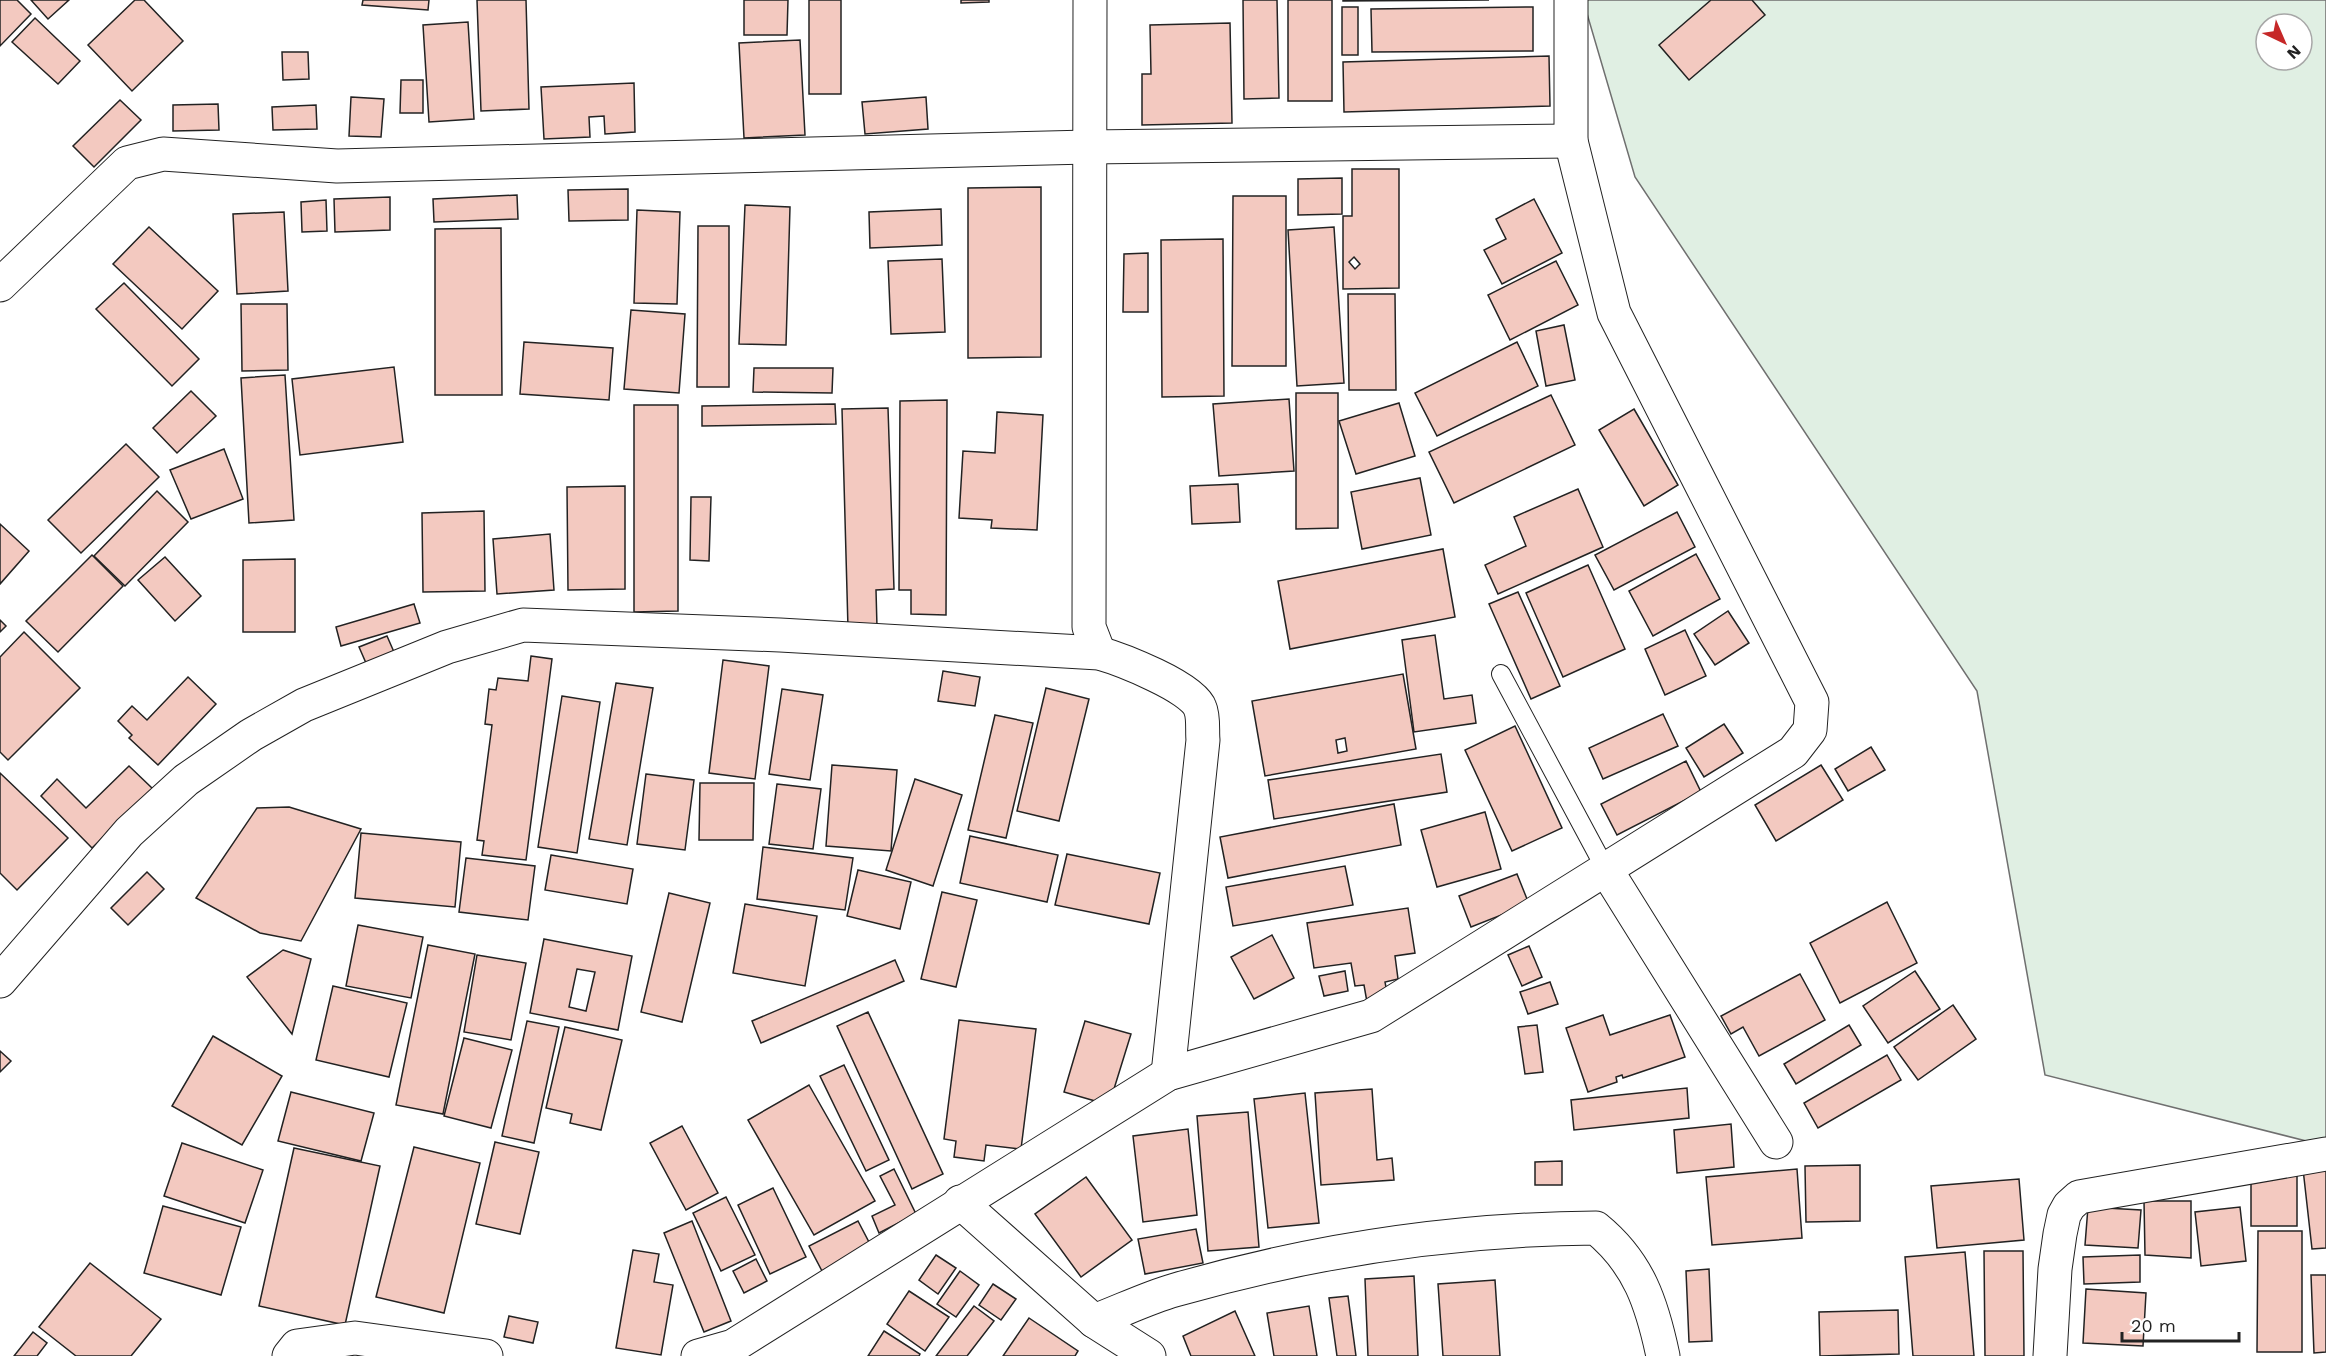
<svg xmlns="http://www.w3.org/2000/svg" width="2326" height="1356" viewBox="0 0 2326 1356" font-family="'Work Sans',sans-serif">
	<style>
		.green { fill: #e0efe3; stroke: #6f6f6f; stroke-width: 1.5; fill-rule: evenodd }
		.building { fill: #f3c9c0; stroke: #222; stroke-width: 1.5; fill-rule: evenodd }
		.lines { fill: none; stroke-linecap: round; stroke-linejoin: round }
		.service-casing { stroke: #222; stroke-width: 20 }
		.minor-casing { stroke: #222; stroke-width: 35 }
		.service { stroke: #fff; stroke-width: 18 }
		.minor { stroke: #fff; stroke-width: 33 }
	</style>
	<rect width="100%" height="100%" fill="#fff"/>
	<!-- green -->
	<path class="green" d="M1583,0H2326V1146L2045,1075L1977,691L1635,177ZM2266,24H2302V60H2266Z"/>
	<!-- building -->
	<g class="building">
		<path d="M0,0H17L31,14L0,46Z"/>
		<path d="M31,0H69L48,19Z"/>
		<path d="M135,0H144L183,41L132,91L88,45Z"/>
		<path d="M363,0H429L428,10L362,5Z"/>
		<path d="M477,0H526L529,109L481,111Z"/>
		<path d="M744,0H788L787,35H744Z"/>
		<rect x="809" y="0" width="32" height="94"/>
		<path d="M961,0H989V2L961,3Z"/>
		<path d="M1243,0H1277L1279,98L1244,99Z"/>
		<rect x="1288" y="0" width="44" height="101"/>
		<path d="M1343,0H1489L1343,1Z"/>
		<path d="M1711,0H1752L1765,15L1689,80L1659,45Z"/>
		<rect x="1342" y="7" width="16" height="48"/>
		<path d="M1533,7V51L1372,52L1371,9Z"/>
		<path d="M35,18L80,61L58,84L12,42Z"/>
		<path d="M468,22L474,119L429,122L423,25Z"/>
		<path d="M1230,23L1232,123L1142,125V74H1151L1150,25Z"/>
		<path d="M800,40L805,135L744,138L739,43Z"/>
		<path d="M282,52H308L309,79L283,80Z"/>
		<path d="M1549,56L1550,106L1344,112L1343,62Z"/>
		<path d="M401,80H423V113H400Z"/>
		<path d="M634,83L635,132L605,134L604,116L589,117L590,137L544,139L541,87Z"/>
		<path d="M351,97L384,99L381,137L349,136Z"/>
		<path d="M926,97L928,129L865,134L862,102Z"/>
		<path d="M120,100L141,120L94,167L73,146Z"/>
		<path d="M218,104L219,130L173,131V105Z"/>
		<path d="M316,105L317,129L273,130L272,107Z"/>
		<path d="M1352,169H1399V288L1343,289V216H1352ZM1354,257L1360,264L1355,269L1349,262Z"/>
		<path d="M1342,178V214L1298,215V179Z"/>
		<path d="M1041,187V357L968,358V188Z"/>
		<path d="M628,189V220L569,221L568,190Z"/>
		<path d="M517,195L518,219L434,222L433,199Z"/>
		<path d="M1233,196H1286V366H1232Z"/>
		<path d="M390,197V230L335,232L334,199Z"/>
		<path d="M1534,199L1562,253L1502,284L1484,250L1506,239L1496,219Z"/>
		<path d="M326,200L327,231L302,232L301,202Z"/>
		<path d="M745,205L790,207L786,345L739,344Z"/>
		<path d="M941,209L942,245L870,248L869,212Z"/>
		<path d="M637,210L680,212L677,304L634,303Z"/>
		<path d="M284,212L288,291L237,294L233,214Z"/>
		<path d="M698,226H729V387H697Z"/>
		<path d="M149,227L218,291L182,329L113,264Z"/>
		<path d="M1334,227L1344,383L1297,386L1288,230Z"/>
		<path d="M501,228L502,395H435V229Z"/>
		<path d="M1223,239L1224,396L1162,397L1161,240Z"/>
		<path d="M1148,253V312H1123L1124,254Z"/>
		<path d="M942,259L945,332L891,334L888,261Z"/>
		<path d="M1556,261L1578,305L1510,340L1488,295Z"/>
		<path d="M124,283L199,359L172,386L96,309Z"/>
		<path d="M1348,294H1395L1396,390H1349Z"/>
		<path d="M241,304H287L288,370L242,371Z"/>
		<path d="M631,310L685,314L679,393L624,389Z"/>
		<path d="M1564,325L1575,380L1546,386L1536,331Z"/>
		<path d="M524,342L613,348L609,400L520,394Z"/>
		<path d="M1517,342L1538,386L1437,436L1415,393Z"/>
		<path d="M394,367L403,442L300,455L292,379Z"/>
		<path d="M754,368H833L832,393L753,392Z"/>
		<path d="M285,375L294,520L249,523L241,378Z"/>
		<path d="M191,391L216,416L177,453L153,428Z"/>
		<path d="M1296,393H1338V528L1296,529Z"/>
		<path d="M1551,395L1575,445L1454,503L1429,452Z"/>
		<path d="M1289,399L1294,471L1219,476L1213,404Z"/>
		<path d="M947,400L946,615L911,614V590H899L900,401Z"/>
		<path d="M1399,403L1415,456L1356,474L1339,421Z"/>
		<path d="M835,404L836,424L702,426V406Z"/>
		<path d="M634,405H678V611L634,612Z"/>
		<path d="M888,408L894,589L876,590L877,627L848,628L842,409Z"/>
		<path d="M1634,409L1678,485L1644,506L1599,430Z"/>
		<path d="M997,412L1043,415L1037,530L991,528L992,520L959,518L963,451L995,453Z"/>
		<path d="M126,444L159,477L81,553L48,520Z"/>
		<path d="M224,449L243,499L191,519L170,470Z"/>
		<path d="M1420,478L1431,535L1362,549L1351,492Z"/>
		<path d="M1238,484L1240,522L1192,524L1190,486Z"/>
		<path d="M625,486V589L568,590L567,487Z"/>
		<path d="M1578,489L1603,547L1498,594L1485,565L1526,546L1514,517Z"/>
		<path d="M157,491L188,522L125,586L94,556Z"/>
		<path d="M691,497H711L709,561L690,560Z"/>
		<path d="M484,511L485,591L423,592L422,513Z"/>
		<path d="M1677,512L1695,547L1614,590L1595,555Z"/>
		<path d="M0,524L29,551L0,584Z"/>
		<path d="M550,534L554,590L497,594L493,539Z"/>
		<path d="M1443,549L1455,617L1290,649L1278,581Z"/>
		<path d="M1696,554L1720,599L1653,636L1629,591Z"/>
		<path d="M92,555L123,586L58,652L26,621Z"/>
		<path d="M165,557L201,596L175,621L138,580Z"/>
		<path d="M295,559V632H243V560Z"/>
		<path d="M1588,565L1625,649L1563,677L1526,593Z"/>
		<path d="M1518,592L1560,686L1531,699L1489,604Z"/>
		<path d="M414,604L420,623L341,646L336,627Z"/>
		<path d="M1728,611L1749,643L1715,665L1694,634Z"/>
		<path d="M0,620L6,626L0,632Z"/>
		<path d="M1685,630L1706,676L1665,695L1645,649Z"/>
		<path d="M24,632L80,688L8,760L0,752V657Z"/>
		<path d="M1435,635L1444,699L1472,695L1476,723L1414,732L1402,640Z"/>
		<path d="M387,636L394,652L366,663L359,647Z"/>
		<path d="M531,656L552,659L526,860L482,855L484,841L477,840L492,725L485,724L489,689L496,690L498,678L528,681Z"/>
		<path d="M723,660L769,666L755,779L709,773Z"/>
		<path d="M943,671L980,677L975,706L938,701Z"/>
		<path d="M1403,674L1416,749L1265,776L1252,701ZM1345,738L1347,751L1338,753L1336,740Z"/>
		<path d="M188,677L216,704L158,765L129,738L132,735L118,721L132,706L147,720Z"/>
		<path d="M616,683L653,688L627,845L589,839Z"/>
		<path d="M1046,688L1089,699L1059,821L1017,811Z"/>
		<path d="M782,689L823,695L810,780L769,774Z"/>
		<path d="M562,696L600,702L577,853L538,847Z"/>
		<path d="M1663,714L1678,746L1603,779L1589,748Z"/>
		<path d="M995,715L1033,723L1006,838L968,830Z"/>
		<path d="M1724,724L1743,753L1704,777L1686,748Z"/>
		<path d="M1515,726L1562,828L1512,851L1465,750Z"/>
		<path d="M1871,747L1885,770L1848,791L1835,769Z"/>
		<path d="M1441,754L1447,792L1274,819L1268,780Z"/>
		<path d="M1686,761L1701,792L1617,835L1601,804Z"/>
		<path d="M832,765L897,770L891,851L826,846Z"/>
		<path d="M1821,765L1843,800L1776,841L1755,805Z"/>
		<path d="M129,766L153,789L92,848L41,796L57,779L86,808Z"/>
		<path d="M0,773L68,838L17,890L0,873Z"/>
		<path d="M646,774L694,780L685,850L637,844Z"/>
		<path d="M915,779L962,795L933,886L886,870Z"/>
		<path d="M700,783H754L753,840H699Z"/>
		<path d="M777,784L821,789L813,849L769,844Z"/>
		<path d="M1394,804L1401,845L1228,878L1220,837Z"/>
		<path d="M289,807L361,829L301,941L260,933L196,898L257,808Z"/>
		<path d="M1485,812L1501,869L1437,887L1421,830Z"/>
		<path d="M361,833L461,842L455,907L355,898Z"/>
		<path d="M970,836L1058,855L1047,902L960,883Z"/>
		<path d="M763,847L853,858L845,910L757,899Z"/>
		<path d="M1067,854L1160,873L1149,924L1055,905Z"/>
		<path d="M551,855L633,869L627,904L545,890Z"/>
		<path d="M466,858L535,866L528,920L459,912Z"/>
		<path d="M1345,866L1353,905L1233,926L1226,887Z"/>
		<path d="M858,870L911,882L900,929L847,916Z"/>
		<path d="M147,872L164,889L128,925L111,908Z"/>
		<path d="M1517,874L1529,904L1471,927L1459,896Z"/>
		<path d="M942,892L977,900L956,987L921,979Z"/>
		<path d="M669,893L710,903L682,1022L641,1012Z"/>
		<path d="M1887,902L1917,963L1840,1003L1810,943Z"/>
		<path d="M745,904L817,916L805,986L733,973Z"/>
		<path d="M1408,908L1415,953L1395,956L1398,979L1385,982L1388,998L1367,1002L1364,985L1355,986L1351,963L1314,968L1307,923Z"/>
		<path d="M358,925L423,937L411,998L346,986Z"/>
		<path d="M1272,935L1294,978L1254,999L1231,957Z"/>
		<path d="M544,939L632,956L618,1030L530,1013ZM577,969L595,972L586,1011L569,1007Z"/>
		<path d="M428,945L475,954L443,1114L396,1105Z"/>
		<path d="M1529,946L1542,977L1522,986L1508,955Z"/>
		<path d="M283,950L311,959L292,1034L247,977Z"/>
		<path d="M477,955L526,963L511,1040L464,1032Z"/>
		<path d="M895,960L904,981L761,1043L752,1021Z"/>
		<path d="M1345,971L1348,991L1324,996L1319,976Z"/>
		<path d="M1915,971L1940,1009L1888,1043L1863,1006Z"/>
		<path d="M1800,974L1825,1020L1759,1056L1743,1027L1731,1034L1721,1016Z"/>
		<path d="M1550,982L1558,1004L1528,1014L1520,992Z"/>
		<path d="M333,986L407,1003L389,1077L316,1060Z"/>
		<path d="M1953,1005L1976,1039L1918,1080L1894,1047Z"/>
		<path d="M868,1012L943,1174L912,1189L837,1026Z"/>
		<path d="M1603,1015L1610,1035L1670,1015L1685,1057L1623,1078L1622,1075L1616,1077L1617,1082L1588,1092L1566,1028Z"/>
		<path d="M959,1020L1036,1029L1021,1149L986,1145L984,1161L954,1157L956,1141L944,1139Z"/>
		<path d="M527,1021L559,1027L534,1143L502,1136Z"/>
		<path d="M1085,1021L1131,1034L1109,1105L1064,1092Z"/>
		<path d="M1537,1025L1543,1072L1525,1074L1518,1027Z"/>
		<path d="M1849,1025L1861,1045L1796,1084L1784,1064Z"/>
		<path d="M565,1027L622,1040L601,1130L570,1123L572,1114L546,1108Z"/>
		<path d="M213,1036L282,1076L242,1145L172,1106Z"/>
		<path d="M464,1038L512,1050L491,1128L444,1116Z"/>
		<path d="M0,1051L11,1061L0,1072Z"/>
		<path d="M1887,1055L1901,1080L1818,1128L1804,1103Z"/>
		<path d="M844,1065L889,1160L866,1171L820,1076Z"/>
		<path d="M809,1085L875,1201L814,1235L748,1120Z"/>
		<path d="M1687,1088L1689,1118L1574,1130L1571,1100Z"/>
		<path d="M1372,1089L1377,1160L1392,1158L1394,1180L1321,1185L1315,1093Z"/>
		<path d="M291,1092L374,1113L361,1161L278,1141Z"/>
		<path d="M1305,1093L1319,1223L1268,1228L1254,1099Z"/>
		<path d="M1248,1112L1259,1247L1208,1251L1197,1116Z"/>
		<path d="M1731,1124L1734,1167L1677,1173L1674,1130Z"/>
		<path d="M682,1126L718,1193L686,1210L650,1143Z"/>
		<path d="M1188,1129L1197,1215L1143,1222L1133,1136Z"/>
		<path d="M495,1142L539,1152L520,1234L476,1224Z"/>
		<path d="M182,1143L263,1170L245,1223L164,1196Z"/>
		<path d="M414,1147L480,1163L444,1313L376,1297Z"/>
		<path d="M294,1148L380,1166L345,1325L259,1306Z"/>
		<path d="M1562,1161V1185H1535V1162Z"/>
		<path d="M1860,1165V1221L1806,1222L1805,1166Z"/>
		<path d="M2326,1166V1248L2312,1249L2303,1169Z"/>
		<path d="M894,1169L916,1214L879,1233L872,1216L895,1205L880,1176Z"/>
		<path d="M1797,1169L1802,1238L1712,1245L1706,1177Z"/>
		<rect x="2251" y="1170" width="46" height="56"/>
		<path d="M1086,1177L1132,1240L1081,1277L1035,1214Z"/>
		<path d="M2019,1179L2024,1240L1937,1248L1931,1186Z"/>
		<path d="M773,1188L806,1257L770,1274L738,1205Z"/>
		<path d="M726,1197L755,1255L721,1271L693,1213Z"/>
		<path d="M2144,1201H2191V1258L2145,1255Z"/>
		<path d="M163,1206L241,1227L221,1295L144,1273Z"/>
		<path d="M2088,1207L2141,1210L2138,1248L2085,1245Z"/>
		<path d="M2240,1207L2246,1261L2201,1266L2195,1212Z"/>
		<path d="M692,1221L731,1321L704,1332L664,1233Z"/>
		<path d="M858,1221L871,1246L822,1271L809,1246Z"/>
		<path d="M1196,1229L1203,1263L1145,1274L1138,1239Z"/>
		<path d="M2258,1231H2302V1352H2257Z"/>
		<path d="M633,1250L659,1254L654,1282L673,1285L661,1355L616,1348Z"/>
		<path d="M1984,1251H2023L2024,1356H1985Z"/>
		<path d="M1965,1252L1974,1356H1913L1905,1257Z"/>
		<path d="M936,1255L956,1268L938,1294L919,1280Z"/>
		<path d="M2140,1255V1282L2084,1284L2083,1257Z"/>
		<path d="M756,1259L767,1281L744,1293L733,1271Z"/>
		<path d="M90,1263L161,1319L131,1356H76L39,1327Z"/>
		<path d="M1709,1269L1712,1341L1689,1342L1686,1271Z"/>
		<path d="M960,1271L979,1285L956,1317L937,1304Z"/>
		<path d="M2311,1275H2326V1352L2314,1353Z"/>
		<path d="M1414,1276L1418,1356H1368L1365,1279Z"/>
		<path d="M1495,1280L1500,1356H1443L1438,1284Z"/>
		<path d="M993,1284L1016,1299L1001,1320L979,1305Z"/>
		<path d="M2086,1289L2146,1293L2143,1346L2083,1343Z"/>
		<path d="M909,1291L949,1317L925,1351L887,1324Z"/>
		<path d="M1348,1296L1356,1356H1337L1329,1298Z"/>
		<path d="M974,1306L994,1321L967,1356H936Z"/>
		<path d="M1309,1306L1317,1356H1274L1267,1313Z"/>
		<path d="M1898,1310L1899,1354L1820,1356L1819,1312Z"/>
		<path d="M1235,1311L1255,1356H1191L1183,1336Z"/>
		<path d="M509,1316L538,1322L533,1343L504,1337Z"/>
		<path d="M1029,1318L1078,1351L1075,1356H1003Z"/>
		<path d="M884,1331L920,1354L919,1356H868Z"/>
		<path d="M33,1332L47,1343L37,1356H14Z"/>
	</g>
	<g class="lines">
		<defs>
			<path id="service" d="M1501,674L1605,868"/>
			<g id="minor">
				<path d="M1090,0L1089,627L1099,653"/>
				<path d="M0,285L127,163L163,154L337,166L1088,147L1571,141"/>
				<path d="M1605,868L1776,1142"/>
				<path d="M0,981L129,832L186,780L251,735L304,705L447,647L523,625L780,635L1099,653C1120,659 1193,687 1200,708C1204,717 1202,731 1203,740L1168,1074"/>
				<path d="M960,1202L1094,1321L1149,1356"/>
				<path d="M1094,1321C1121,1311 1147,1298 1175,1290C1311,1251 1455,1229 1596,1228C1639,1263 1652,1304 1663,1356"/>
				<path d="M289,1356L297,1346L355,1338L486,1356"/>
				<path d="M698,1356L733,1346L1168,1074L1371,1016L1793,752L1810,730L1812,702L1614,313L1571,141V0"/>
				<path d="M2050,1356L2055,1269L2060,1234L2064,1215L2069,1206L2079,1197L2326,1154"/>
			</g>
		</defs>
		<!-- service casing -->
		<use href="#service" class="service-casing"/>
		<!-- minor casing -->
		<use href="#minor" class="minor-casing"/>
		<!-- service -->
		<use href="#service" class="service"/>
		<!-- minor -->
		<use href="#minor" class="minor"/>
	</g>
	<!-- north arrow -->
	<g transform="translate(2284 42) rotate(136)"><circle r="28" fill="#ffffff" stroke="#a7a7a7" stroke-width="1.5"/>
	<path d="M0-4.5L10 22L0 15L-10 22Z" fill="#c62828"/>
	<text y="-9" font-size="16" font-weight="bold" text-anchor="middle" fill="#222222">N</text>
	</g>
	<!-- scale -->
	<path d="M2122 1332v9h117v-9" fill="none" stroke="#222222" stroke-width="3"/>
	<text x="2131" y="1332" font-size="18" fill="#222222" stroke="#ffffff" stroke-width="4.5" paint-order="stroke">20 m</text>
</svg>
